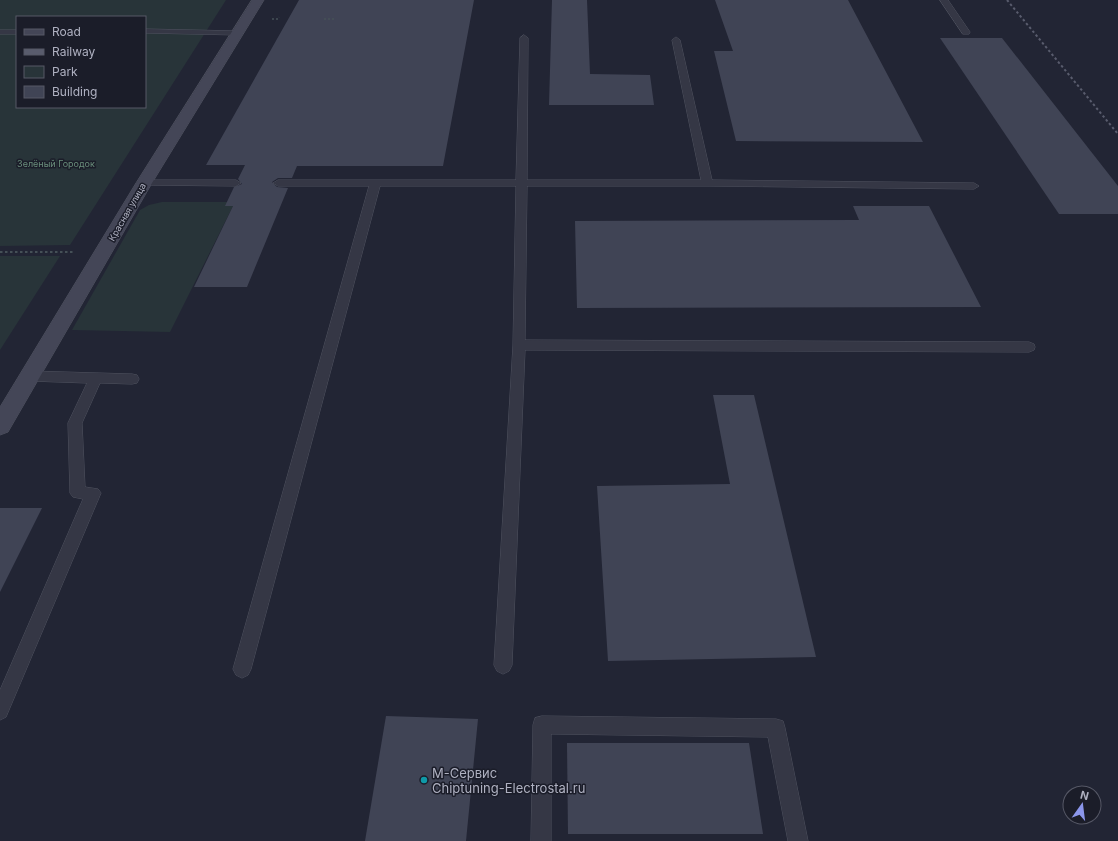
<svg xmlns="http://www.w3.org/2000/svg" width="1118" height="841" viewBox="0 0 1118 841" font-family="Inter,sans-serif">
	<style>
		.green { fill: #283439; fill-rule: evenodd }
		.building { fill: #404455 }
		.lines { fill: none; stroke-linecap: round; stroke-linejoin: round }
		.lane-casing { stroke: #4f525f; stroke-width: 1 }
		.secondary-casing { stroke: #4f525f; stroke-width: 1 }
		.path-far1 { stroke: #455057; stroke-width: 1.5; stroke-dasharray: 2 2; stroke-linecap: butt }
		.path { stroke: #455057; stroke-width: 2; stroke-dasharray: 2.5 2.5; stroke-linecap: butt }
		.lane { fill: #353745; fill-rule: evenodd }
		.secondary { fill: #444657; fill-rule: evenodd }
		.rail { stroke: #595c6d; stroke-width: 2; stroke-dasharray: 2.5 2.5; stroke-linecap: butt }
		.culture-dot { fill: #0f9aa8; stroke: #1b1d29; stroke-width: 1.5 }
		.labels { text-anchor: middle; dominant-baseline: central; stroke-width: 3; stroke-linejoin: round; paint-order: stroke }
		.far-park-label { font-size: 9px; fill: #6a8f7c; stroke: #1b1d29 }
		.far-street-label { font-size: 9px; fill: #afb1c1; stroke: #1b1d29 }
		.near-poi-label { font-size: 13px; fill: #afb1c1; stroke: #1b1d29; text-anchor: start }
	</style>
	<rect width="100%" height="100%" fill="#222534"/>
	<!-- green -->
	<g class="green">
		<path d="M0,0H226L70,245L0,246ZM17,17H145V107H17Z"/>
		<path d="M162,202H227L233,206L170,332L72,330L140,210L149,205Z"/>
		<path d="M0,256H60L0,350Z"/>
	</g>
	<!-- building -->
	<g class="building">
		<path d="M299,0H474L443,166H297L292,178H278L272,182L277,187L288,188L247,287H194L233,206H225L234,187L242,184L238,179L245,165H206Z"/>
		<path d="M552,0H587L590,74L650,75L654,105H549Z"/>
		<path d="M715,0H848L923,142L736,141L714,51H733Z"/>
		<path d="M940,38H1002L1118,186V214H1059Z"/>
		<path d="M853,206H929L981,307L577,308L575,221L859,220Z"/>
		<path d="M713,395H754L816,657L608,661L597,486L730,484Z"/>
		<path d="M0,508H42L0,592Z"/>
		<path d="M386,716L478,719L466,841H365Z"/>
		<path d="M567,743H749L763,834H568Z"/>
	</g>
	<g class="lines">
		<defs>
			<g id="lane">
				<path d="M940,0H948L970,32L969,34H963Z"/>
				<path d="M145,29L238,31L242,33L238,35L145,33Z"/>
				<rect x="0" y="30" width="17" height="4"/>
				<path d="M524,35L528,38L527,180H701L672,40L676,37L680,40L712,180L974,183L979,186L974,189L707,186H527L525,340L1029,342L1034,344L1035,347L1034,350L1029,352L525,350L512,665L509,671L503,674L497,671L494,665L513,345L516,186H380L251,669L248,675L242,678L236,675L233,669L369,186H278L273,183L278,180H516L520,38Z"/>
				<path d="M144,180H236L241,183L236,186L140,185L139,183L140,181Z"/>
				<path d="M30,371L132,374L137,375L139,379L137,383L132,384L100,383L82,423L85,487L98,489L101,493L6,717L0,720V690L83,499L73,497L70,493L68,423L87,383L30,381L25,379L23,376L25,373Z"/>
				<path d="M542,716L776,719L783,721L785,728L808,841H788L768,737L551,734V841H531L533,725L535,718Z"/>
			</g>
			<path id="secondary" d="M252,0H264L152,183L8,432L0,435V407L136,183Z"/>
		</defs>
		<!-- lane casing -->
		<use href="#lane" class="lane-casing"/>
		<!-- secondary casing -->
		<use href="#secondary" class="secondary-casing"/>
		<!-- path-far1 -->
		<g class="path-far1">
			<path d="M272,19H278L279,17"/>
			<path d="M324,19H334"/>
		</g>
		<!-- path -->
		<path class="path" d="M0,252H75"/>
		<!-- lane -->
		<use href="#lane" class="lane"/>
		<!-- secondary -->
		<use href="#secondary" class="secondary"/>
		<!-- rail -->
		<path class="rail" d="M1007,0L1118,134"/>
	</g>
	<!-- markers -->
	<circle class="culture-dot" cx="424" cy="780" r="4"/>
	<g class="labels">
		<!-- far-park labels -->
		<g class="far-park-label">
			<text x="56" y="163">Зелёный Городок</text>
		</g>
		<!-- far-street labels -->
		<g class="far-street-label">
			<text transform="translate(127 212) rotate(-60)">Красная улица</text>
		</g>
		<!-- near-poi labels -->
		<g class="near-poi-label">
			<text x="432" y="773">M-Сервис<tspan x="432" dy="15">Chiptuning-Electrostal.ru</tspan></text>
		</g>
	</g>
	<!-- legend -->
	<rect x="16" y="16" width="130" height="92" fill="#1b1d29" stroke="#565866"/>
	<rect x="24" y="29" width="20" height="6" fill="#444657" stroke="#565866"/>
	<text x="52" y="36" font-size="12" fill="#afb1c1">Road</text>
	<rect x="24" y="49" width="20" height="6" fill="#595c6d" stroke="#565866"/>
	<text x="52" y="56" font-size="12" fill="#afb1c1">Railway</text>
	<rect x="24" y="66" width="20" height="12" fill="#283439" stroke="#565866"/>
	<text x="52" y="76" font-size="12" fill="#afb1c1">Park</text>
	<rect x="24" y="86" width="20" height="12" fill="#404455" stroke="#565866"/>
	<text x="52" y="96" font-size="12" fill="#afb1c1">Building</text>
	<!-- north arrow -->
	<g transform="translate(1082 805) rotate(14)"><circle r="19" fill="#1b1d29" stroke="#565866"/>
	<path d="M0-3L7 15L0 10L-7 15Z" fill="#8b96eb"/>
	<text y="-6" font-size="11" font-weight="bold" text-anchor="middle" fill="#afb1c1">N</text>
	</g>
</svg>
